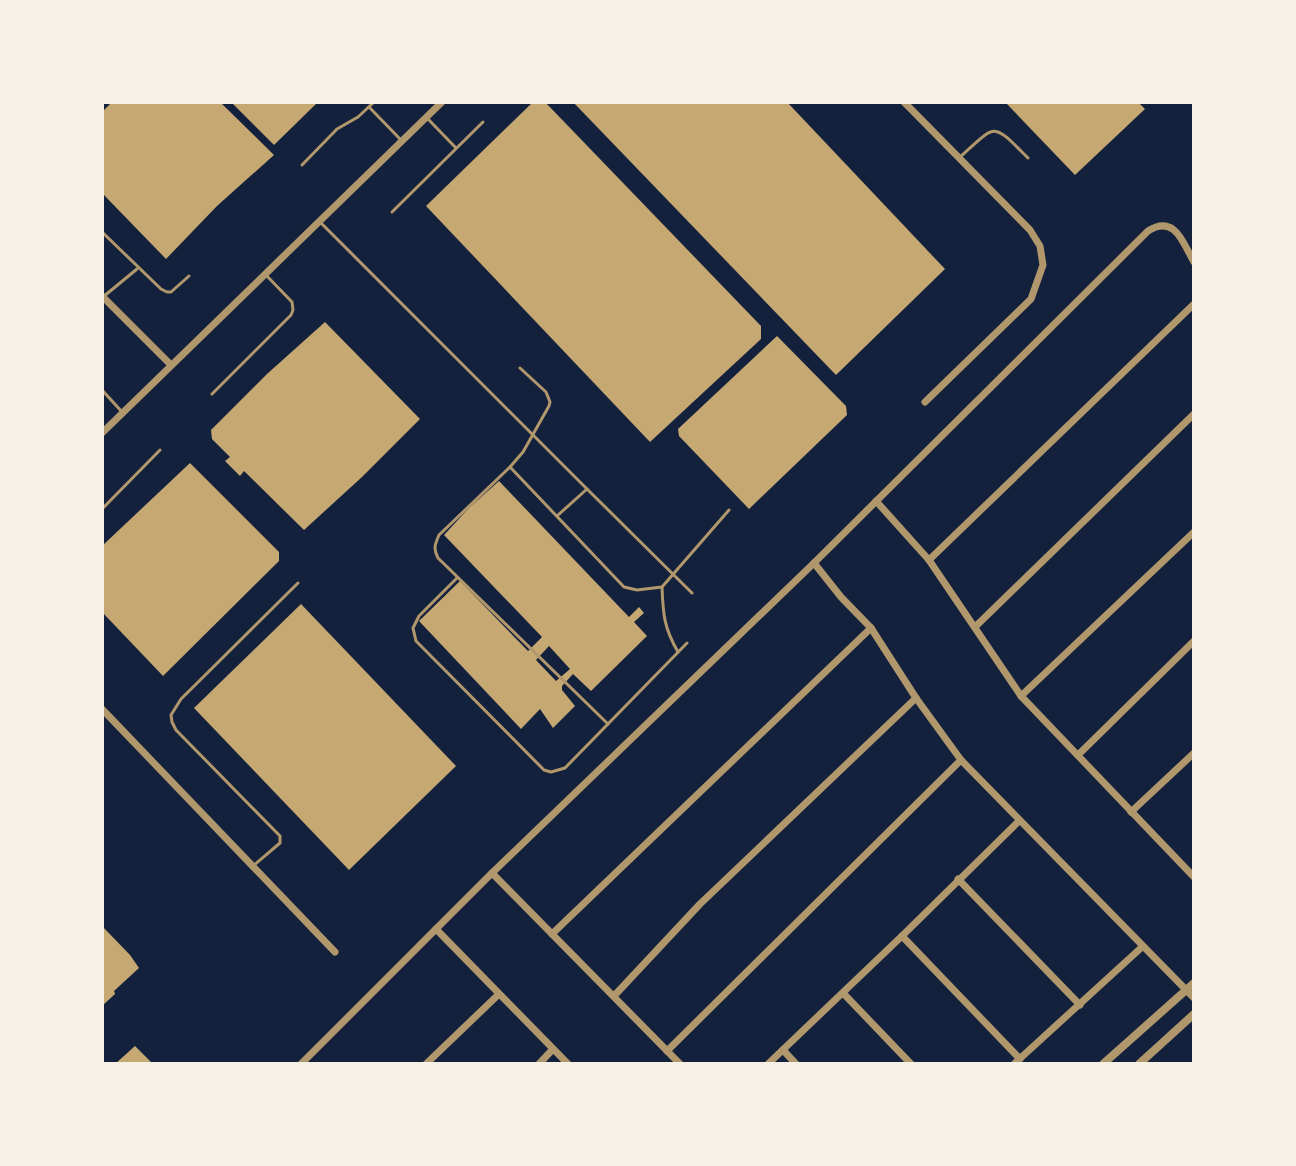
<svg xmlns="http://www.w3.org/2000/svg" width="1296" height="1166" viewBox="0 0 1296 1166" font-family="Georgia,serif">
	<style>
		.building { fill: #c6a872; fill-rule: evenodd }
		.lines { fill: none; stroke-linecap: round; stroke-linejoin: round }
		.service { stroke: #b1986c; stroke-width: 3 }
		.minor { stroke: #b1986c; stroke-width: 7 }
		.tertiary { stroke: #b1986c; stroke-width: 8 }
	</style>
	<rect width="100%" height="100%" fill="#14213d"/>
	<!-- building -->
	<g class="building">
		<path d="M112,102H220L274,155L217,206L166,259L102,193V112Z"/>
		<path d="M231,102H318L274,145Z"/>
		<path d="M533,102H545L761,326V339L650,442L426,206Z"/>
		<path d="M573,102H787L945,269L836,375Z"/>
		<path d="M1008,102H1138L1145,109L1075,175L1007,104Z"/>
		<path d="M325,322L420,419L362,477L304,530L244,471L240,476L225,461L230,457L212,439L211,430L267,374Z"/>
		<path d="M777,336L846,406L847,415L749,509L679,436L678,429Z"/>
		<path d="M190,463L279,552V561L163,676L102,612V546Z"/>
		<path d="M499,481L629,617L639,607L644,613L634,622L647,636L591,691L573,674L562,686V690L575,706L553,728L540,709L521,729L419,621L460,581L528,651L542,637L444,535L469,508ZM549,646L570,669L556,681L536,660Z"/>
		<path d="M301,604L456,766L349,870L194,708Z"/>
		<path d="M102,926L130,955L139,968L114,991L115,994L102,1006Z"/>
		<path d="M135,1046L153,1064H115Z"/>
	</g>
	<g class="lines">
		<!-- service -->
		<g class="service">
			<path d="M369,107L400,139"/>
			<path d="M428,119L456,148"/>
			<path d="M959,158C997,124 991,121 1028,158"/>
			<path d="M302,165L337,129L358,117L374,102"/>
			<path d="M392,212L483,122"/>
			<path d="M321,223L587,489L692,593"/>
			<path d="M102,232L161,289L167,292H171L189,276"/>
			<path d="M103,297L137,269"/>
			<path d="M520,368L546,392L550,402L549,406L523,452L510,467L439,535C435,544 433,549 438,558L608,724"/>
			<path d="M102,390L123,413"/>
			<path d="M212,394L291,315L293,310L292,302L265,274"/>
			<path d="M510,467L624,587L637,590L662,587L729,510"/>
			<path d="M102,509L160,450"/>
			<path d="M557,516L587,489"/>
			<path d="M457,578L419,616L413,628L416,641L544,770L551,772L565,768L687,643"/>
			<path d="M662,587C663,614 664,628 678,652"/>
			<path d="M253,866L280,843V836L176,730L172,722L171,715L181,699L298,583"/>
		</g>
		<!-- minor -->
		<g class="minor">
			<path d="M904,102L1030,230L1040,246L1043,265L1031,299L925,402"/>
			<path d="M102,296L171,365"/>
			<path d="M102,433L442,102"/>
			<path d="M876,501L929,560L1021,696L1194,877"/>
			<path d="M929,560L1194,304"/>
			<path d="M814,563L841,597L871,628L916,698L961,760L1194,998"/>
			<path d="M975,627L1194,414"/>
			<path d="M1021,696L1194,532"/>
			<path d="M102,709L335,952"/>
			<path d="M1078,755L1194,641"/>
			<path d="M1131,812L1194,753"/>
			<path d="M492,873L680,1064"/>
			<path d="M958,879L1080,1005"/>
			<path d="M436,929L568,1064"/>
			<path d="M552,934L871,628"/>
			<path d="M902,936L1020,1059"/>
			<path d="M843,993L911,1064"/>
			<path d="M614,996L700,904L916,698"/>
			<path d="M783,1050L796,1064"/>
			<path d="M667,1051L961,760"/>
			<path d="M301,1064L492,873L814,563L1148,231C1175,214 1183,243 1194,262"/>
			<path d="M426,1064L499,994"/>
			<path d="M539,1064L553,1049"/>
			<path d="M768,1064L902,936L1019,821"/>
			<path d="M1014,1064L1142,947"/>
		</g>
		<!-- tertiary -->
		<g class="tertiary">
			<path d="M1103,1064L1194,983"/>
			<path d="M1139,1064L1194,1014"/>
		</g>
	</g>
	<!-- border -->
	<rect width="1296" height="1166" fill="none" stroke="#f6f1e7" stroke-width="208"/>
</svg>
